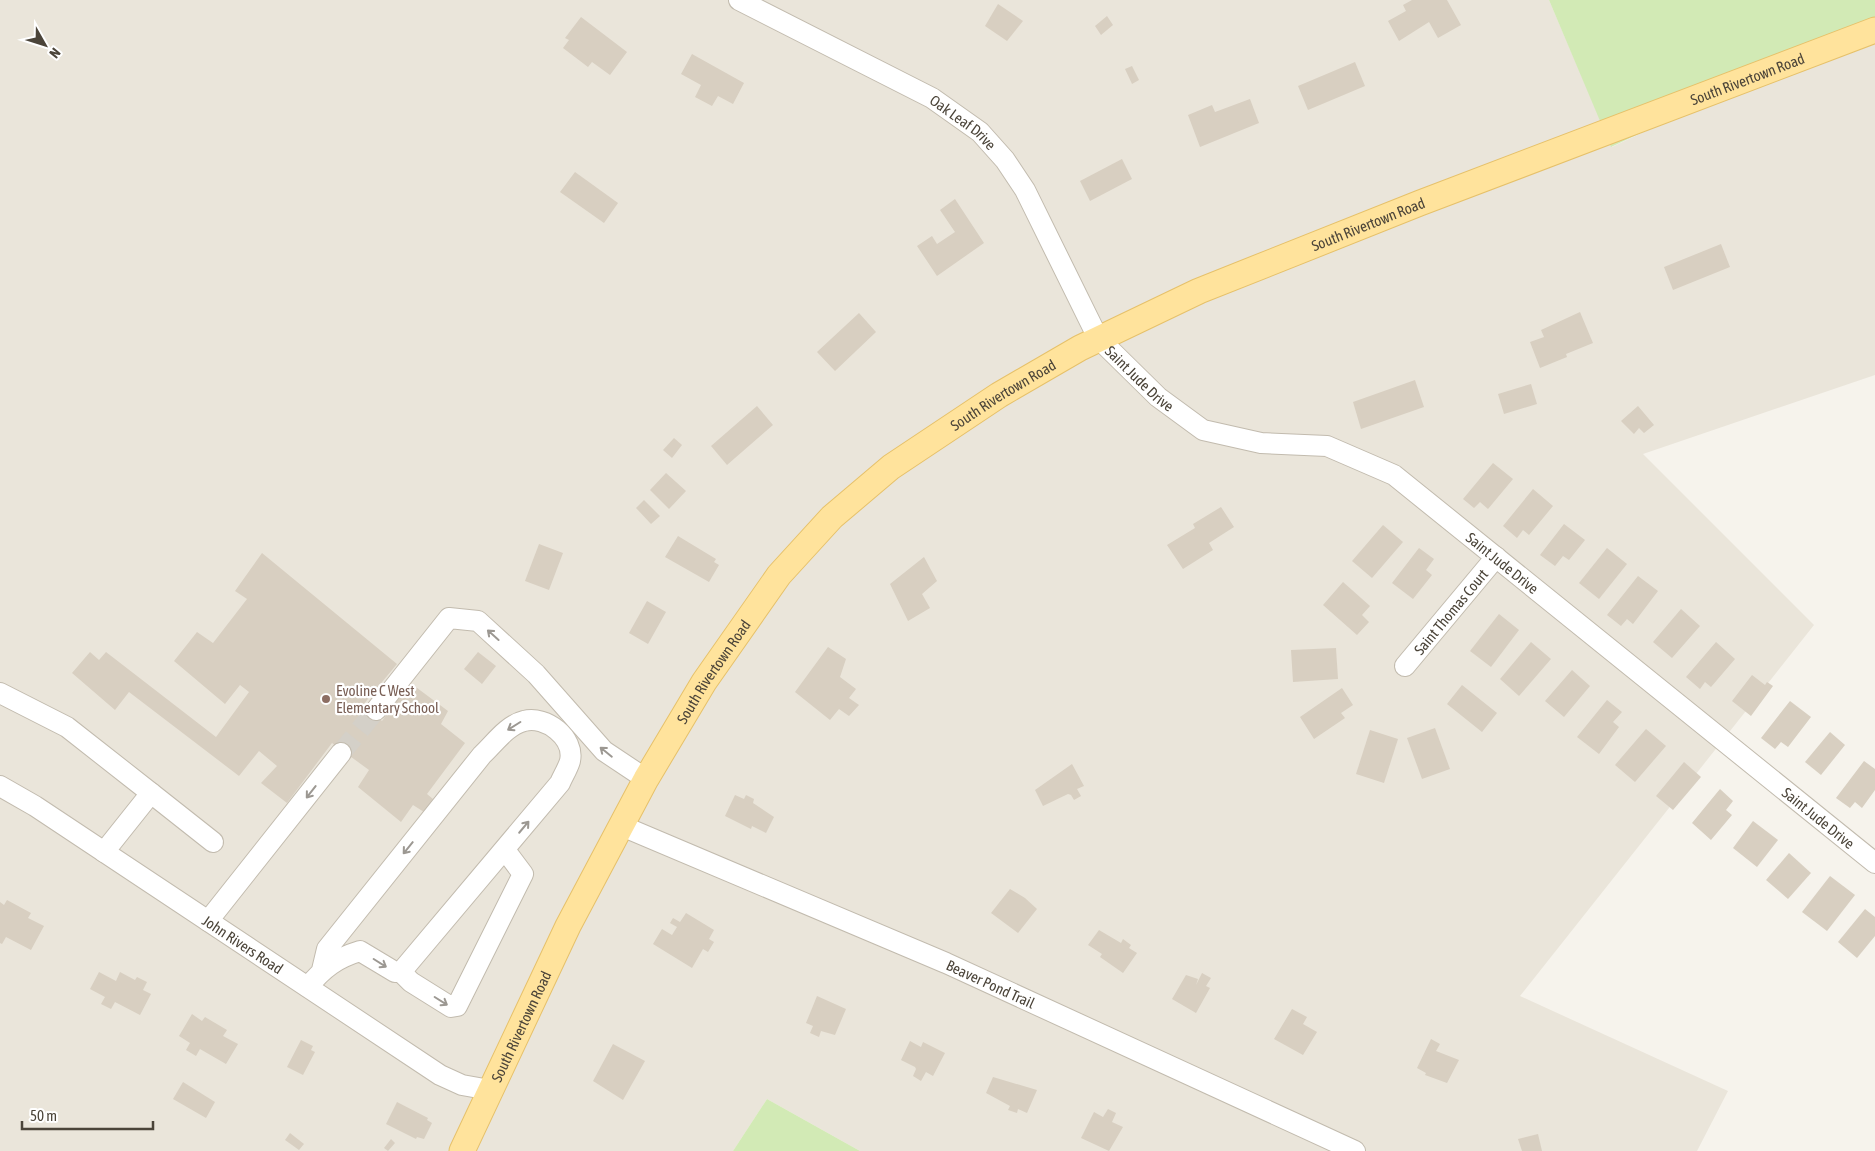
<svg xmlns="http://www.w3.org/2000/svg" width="1875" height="1151" viewBox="0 0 1875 1151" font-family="'Asap Condensed',sans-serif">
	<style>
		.residential { fill: #eae5da }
		.green { fill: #d2eab5 }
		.building { fill: #d8cfc1 }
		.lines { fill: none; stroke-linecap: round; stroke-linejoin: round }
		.minor-tunnel { stroke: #d4d0c8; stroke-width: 20; stroke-dasharray: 20 10; stroke-linecap: butt }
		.minor-casing { stroke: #c2bbae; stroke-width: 22 }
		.major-casing { stroke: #e6c16a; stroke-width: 27 }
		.minor { stroke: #fff; stroke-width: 20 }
		.major { stroke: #ffe39c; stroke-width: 25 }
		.oneway { stroke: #9c9892 }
		.education-dot { fill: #8d6e63; stroke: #fff; stroke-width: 2 }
		.labels { text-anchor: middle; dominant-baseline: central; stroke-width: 4.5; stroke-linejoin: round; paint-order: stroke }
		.street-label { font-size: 15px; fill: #4b4439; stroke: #fff }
		.education-label { font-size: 15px; fill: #785e54; stroke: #fff; text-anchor: start }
	</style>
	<rect width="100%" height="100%" fill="#f6f3ec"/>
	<!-- residential -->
	<path class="residential" d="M0,0H1549L1612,147L1875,22V375L1643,454L1814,625L1520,996L1728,1091L1697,1151H860L767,1099L733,1151H0Z"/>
	<!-- green -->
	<g class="green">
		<path d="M1549,0H1875V22L1611,147Z"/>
		<path d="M767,1099L860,1151H733Z"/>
	</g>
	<!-- building -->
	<g class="building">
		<path d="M1412,0H1447L1461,25L1438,38L1429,22L1399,41L1388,21L1406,11L1403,5Z"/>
		<path d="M998,4L1023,21L1007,41L985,26Z"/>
		<path d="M1107,16L1113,25L1101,35L1095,26Z"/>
		<path d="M581,17L627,52L610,75L592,62L588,67L563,48L569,40L565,38Z"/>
		<path d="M692,54L744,83L733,104L718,96L712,106L695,97L701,85L681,74Z"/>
		<path d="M1355,62L1365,86L1308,110L1298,86Z"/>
		<path d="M1132,66L1139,80L1132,84L1125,69Z"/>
		<path d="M1250,99L1259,123L1200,147L1188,115L1212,105L1215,112Z"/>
		<path d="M1122,159L1132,179L1090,201L1080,181Z"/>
		<path d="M575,172L618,203L604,223L560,192Z"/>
		<path d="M955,199L984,243L937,276L917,246L932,236L937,244L955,232L940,210Z"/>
		<path d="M1721,244L1730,267L1673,290L1664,267Z"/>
		<path d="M1580,312L1593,343L1566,354L1567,357L1540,368L1530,342L1544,337L1541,330Z"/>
		<path d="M859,313L876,332L835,371L817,352Z"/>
		<path d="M1415,380L1424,407L1361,429L1353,402Z"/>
		<path d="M1531,384L1537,404L1504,414L1498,394Z"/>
		<path d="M757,406L773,425L727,465L711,446Z"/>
		<path d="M1638,406L1654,425L1644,433L1639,428L1634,434L1621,421Z"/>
		<path d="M674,438L682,445L672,458L663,450Z"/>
		<path d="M1493,463L1513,479L1488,509L1480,502L1474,508L1463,499Z"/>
		<path d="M666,473L686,491L669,509L650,490Z"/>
		<path d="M1533,489L1553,506L1529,535L1523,530L1517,538L1503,526Z"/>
		<path d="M644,500L660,516L651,524L636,508Z"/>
		<path d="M1221,507L1234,527L1209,543L1213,550L1183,569L1167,545L1195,528L1193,524Z"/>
		<path d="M1564,524L1585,540L1569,560L1563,556L1555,566L1540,555Z"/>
		<path d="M1383,525L1403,542L1372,578L1352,561Z"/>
		<path d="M678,536L716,559L714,562L719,565L709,582L665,557Z"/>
		<path d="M539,544L563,553L549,590L525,581Z"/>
		<path d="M1419,548L1434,559L1426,570L1432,575L1413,599L1392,583Z"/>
		<path d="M1607,548L1627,564L1599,599L1579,583Z"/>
		<path d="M262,553L397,664L363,705L382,721L409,682L448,711L441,724L465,743L427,794L433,799L424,812L413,805L401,822L358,787L369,770L332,743L287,803L261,783L277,766L259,751L239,776L129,692L115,710L72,673L90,652L99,660L106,652L216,737L249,692L240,685L225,704L174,661L197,632L213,643L247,599L235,591Z"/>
		<path d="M924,557L937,581L922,594L930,608L908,621L890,584Z"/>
		<path d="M1638,576L1658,591L1633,624L1627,619L1621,626L1607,615Z"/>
		<path d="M1343,582L1370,606L1362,615L1369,622L1357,635L1323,605Z"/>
		<path d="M647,601L666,612L648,644L629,633Z"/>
		<path d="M1681,609L1700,626L1672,658L1653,642Z"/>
		<path d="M1499,614L1519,630L1491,667L1470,651Z"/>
		<path d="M1531,642L1551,659L1519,696L1500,679Z"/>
		<path d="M1716,642L1735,659L1711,687L1705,682L1700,689L1686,677Z"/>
		<path d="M828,647L846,659L840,677L856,689L849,698L859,705L849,716L839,709L830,720L795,692Z"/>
		<path d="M1336,648L1338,679L1293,682L1291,650Z"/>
		<path d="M478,652L496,666L482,684L464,669Z"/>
		<path d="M1572,670L1590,686L1564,717L1545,701Z"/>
		<path d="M1752,675L1765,685L1767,682L1773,686L1751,716L1732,701Z"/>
		<path d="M1462,685L1497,713L1482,732L1447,704Z"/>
		<path d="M1342,688L1353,705L1341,713L1345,718L1314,739L1300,717Z"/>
		<path d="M1607,700L1622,712L1613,722L1619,727L1599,754L1577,737Z"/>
		<path d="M1790,701L1811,717L1788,747L1781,742L1775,749L1761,738Z"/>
		<path d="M1435,728L1450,769L1422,779L1407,738Z"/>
		<path d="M1646,729L1666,746L1635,782L1615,765Z"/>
		<path d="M1370,730L1398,739L1384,783L1356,774Z"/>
		<path d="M1830,732L1845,745L1821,775L1805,762Z"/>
		<path d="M1864,761L1875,769V790L1862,808L1855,802L1850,808L1836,798Z"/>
		<path d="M1684,762L1701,777L1673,810L1656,796Z"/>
		<path d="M1072,764L1084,786L1077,789L1081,796L1074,800L1071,795L1068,794L1043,806L1035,790Z"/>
		<path d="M1720,789L1733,801L1726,810L1732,815L1711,840L1692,823Z"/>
		<path d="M735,795L744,799L746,795L754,799L753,803L774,817L766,833L752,826L751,829L725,816Z"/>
		<path d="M1753,821L1778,840L1757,867L1733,848Z"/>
		<path d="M1789,853L1811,873L1788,899L1766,880Z"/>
		<path d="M1830,876L1855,895L1827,931L1802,912Z"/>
		<path d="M1010,889L1025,898L1037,909L1018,933L991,913Z"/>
		<path d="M7,900L31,913L28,918L44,926L31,950L6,937L2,944L0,943V902L4,905Z"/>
		<path d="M1865,909L1875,917V936L1857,958L1838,942Z"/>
		<path d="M686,913L714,930L709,939L714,942L708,952L703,949L692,968L653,944L662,929L672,935L677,927L670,923L673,918L680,922Z"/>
		<path d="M1099,930L1121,943L1123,939L1131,945L1129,948L1137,953L1123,973L1100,957L1102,954L1088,945Z"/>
		<path d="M99,972L116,981L120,972L135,980L137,977L147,982L143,990L151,994L140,1015L115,1002L111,1009L101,1004L105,997L90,989Z"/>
		<path d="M1202,973L1211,978L1206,986L1210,988L1196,1013L1172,999L1186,975L1198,979L1196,985Z"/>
		<path d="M817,996L846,1009L835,1035L821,1031L819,1037L810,1033L813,1026L806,1023Z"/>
		<path d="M1292,1009L1307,1017L1303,1024L1317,1032L1303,1055L1274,1039Z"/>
		<path d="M192,1014L202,1021L205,1017L227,1030L223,1036L238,1044L226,1064L200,1049L196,1056L186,1050L190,1043L179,1036Z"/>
		<path d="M1431,1039L1440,1044L1436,1051L1459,1060L1447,1083L1425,1075L1426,1073L1417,1068Z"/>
		<path d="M301,1040L313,1046L311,1050L315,1052L303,1075L287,1067Z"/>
		<path d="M910,1041L921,1047L923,1042L945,1053L933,1076L926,1072L921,1081L913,1076L916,1069L915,1067L901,1060Z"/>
		<path d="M613,1044L645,1061L623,1100L593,1081Z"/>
		<path d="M993,1077L1037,1090L1027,1113L1018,1109L1017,1113L1008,1110L1010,1106L986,1093Z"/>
		<path d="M183,1082L215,1102L206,1118L173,1099Z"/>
		<path d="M397,1102L428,1118L427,1120L432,1123L424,1139L417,1137L416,1139L386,1124Z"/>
		<path d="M1108,1109L1116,1113L1112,1122L1123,1127L1109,1151L1081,1138L1094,1112L1103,1117Z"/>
		<path d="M290,1133L304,1144L299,1150L285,1140Z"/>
		<path d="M1538,1134L1542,1151H1522L1518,1139Z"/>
		<path d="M391,1139L395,1143L388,1151L384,1148Z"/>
	</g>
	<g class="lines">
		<!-- minor-tunnel -->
		<path class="minor-tunnel" d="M341,753L376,710"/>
		<defs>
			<g id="minor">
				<path id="s1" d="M739,0L932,98L980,132L1005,160L1025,190L1098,338L1158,397L1203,430L1261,443L1327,446L1394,475L1875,863"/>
				<path id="s2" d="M1405,666L1496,557"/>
				<path d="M0,693L67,727L151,793"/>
				<path d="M376,710L449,618L478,621L536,674L604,751L646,779"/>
				<path id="s3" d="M0,786L35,806L440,1075L462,1085L490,1090"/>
				<path id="s4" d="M622,826L946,963L1355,1151"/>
				<path d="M104,852L151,793L213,842"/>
				<path d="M208,921L341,753"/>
				<path d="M401,972L411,982L451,1007L457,1006L523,874L505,850"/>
				<path d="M308,987C323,968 337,958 360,951L395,972H401L560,783C563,776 568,768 570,761C575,738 546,715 524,721C507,725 494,744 482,755L327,949L322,970"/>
			</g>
			<g id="major">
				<path id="s5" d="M462,1151L568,926L646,779L704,682L779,575L832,517L891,467L999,395L1080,348L1199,291L1420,203L1875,30"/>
			</g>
		</defs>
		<!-- minor casing -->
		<use href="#minor" class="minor-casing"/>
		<!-- major casing -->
		<use href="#major" class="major-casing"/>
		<!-- minor -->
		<use href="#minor" class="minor"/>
		<!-- major -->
		<use href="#major" class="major"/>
	</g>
	<!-- one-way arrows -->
	<defs><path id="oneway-shaft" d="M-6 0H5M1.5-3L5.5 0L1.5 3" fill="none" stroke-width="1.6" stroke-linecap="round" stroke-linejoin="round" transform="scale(1.25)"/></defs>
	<g class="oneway">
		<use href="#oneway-shaft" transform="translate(493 635) rotate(-138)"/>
		<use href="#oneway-shaft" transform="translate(514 726) rotate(148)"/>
		<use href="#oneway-shaft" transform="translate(606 752) rotate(-141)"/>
		<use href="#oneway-shaft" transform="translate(311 792) rotate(128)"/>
		<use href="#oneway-shaft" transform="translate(524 827) rotate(-50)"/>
		<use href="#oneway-shaft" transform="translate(408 848) rotate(129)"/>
		<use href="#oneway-shaft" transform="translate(380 963) rotate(32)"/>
		<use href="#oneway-shaft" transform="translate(441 1001) rotate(32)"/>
	</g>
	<!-- markers -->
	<circle class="education-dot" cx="326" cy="699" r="5"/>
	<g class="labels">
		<!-- street labels -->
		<g class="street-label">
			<text stroke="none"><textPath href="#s5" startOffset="1758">South Rivertown Road</textPath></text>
			<text stroke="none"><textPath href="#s1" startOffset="256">Oak Leaf Drive</textPath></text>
			<text stroke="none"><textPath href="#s5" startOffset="1352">South Rivertown Road</textPath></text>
			<text stroke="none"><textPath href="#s1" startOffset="572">Saint Jude Drive</textPath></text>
			<text stroke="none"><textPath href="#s5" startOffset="948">South Rivertown Road</textPath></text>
			<text stroke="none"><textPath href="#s1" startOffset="992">Saint Jude Drive</textPath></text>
			<text stroke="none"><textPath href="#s2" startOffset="71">Saint Thomas Court</textPath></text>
			<text stroke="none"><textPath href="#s5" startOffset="542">South Rivertown Road</textPath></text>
			<text stroke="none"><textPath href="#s1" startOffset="1398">Saint Jude Drive</textPath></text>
			<text stroke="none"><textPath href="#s3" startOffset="290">John Rivers Road</textPath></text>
			<text stroke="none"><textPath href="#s4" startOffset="401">Beaver Pond Trail</textPath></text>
			<text stroke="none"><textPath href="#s5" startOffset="138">South Rivertown Road</textPath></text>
		</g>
		<!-- education labels -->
		<g class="education-label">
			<text x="336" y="690">Evoline C West<tspan x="336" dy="17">Elementary School</tspan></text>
		</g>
	</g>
	<!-- north arrow -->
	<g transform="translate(45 45) rotate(129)" stroke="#ffffff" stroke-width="4" paint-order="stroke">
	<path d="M0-4L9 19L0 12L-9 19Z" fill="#4b4439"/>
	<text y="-8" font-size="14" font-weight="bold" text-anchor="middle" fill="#4b4439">N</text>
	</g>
	<!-- scale -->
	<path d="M22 1121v8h131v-8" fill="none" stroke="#4b4439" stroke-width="2.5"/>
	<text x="30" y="1121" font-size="15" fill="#4b4439" stroke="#ffffff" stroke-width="4" paint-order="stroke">50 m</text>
</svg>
